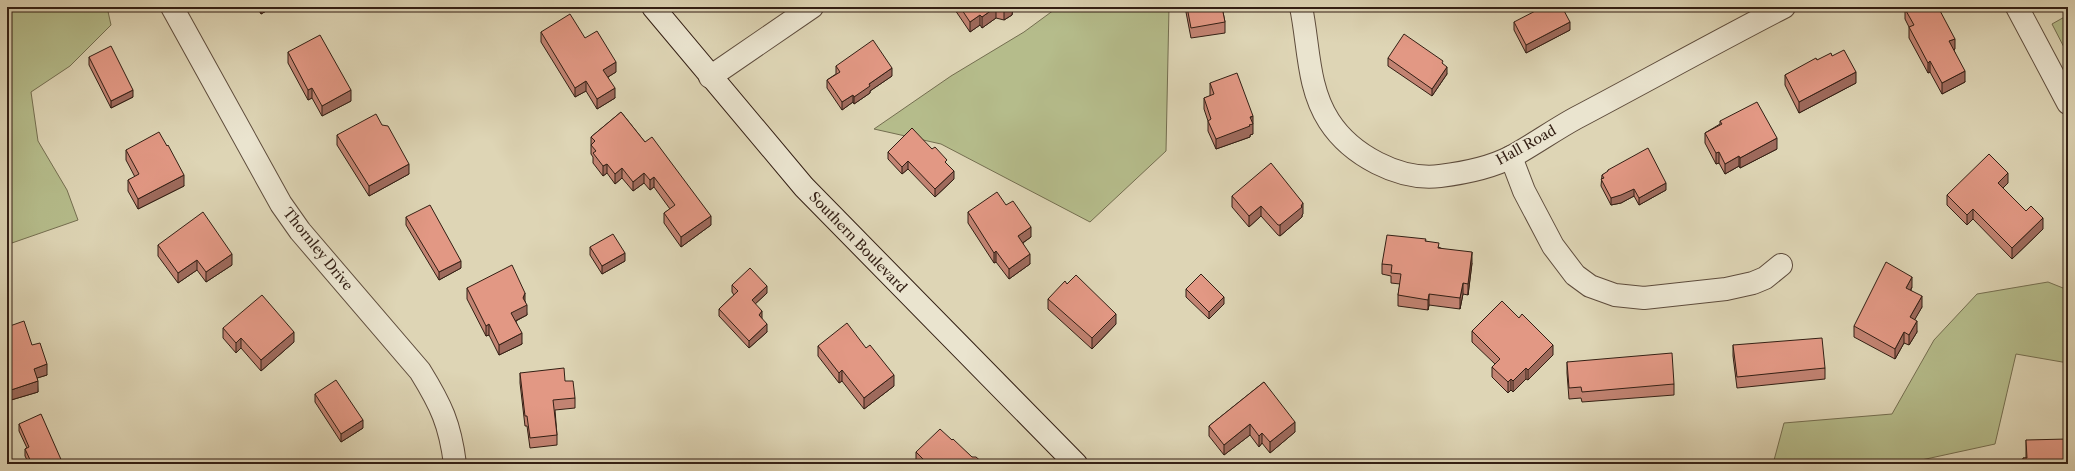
<svg xmlns="http://www.w3.org/2000/svg" width="2075" height="471" viewBox="0 0 2075 471" font-family="'Libre Caslon Text',serif">
	<style>
		.green { fill: #b5bc8b; stroke: #746e50 }
		.lines { fill: none; stroke-linecap: round; stroke-linejoin: round }
		.minor-casing { stroke: #5e4c3c; stroke-width: 24 }
		.secondary-casing { stroke: #331f14; stroke-width: 24 }
		.minor { stroke: #eae4cf; stroke-width: 22 }
		.secondary { stroke: #eae4cf; stroke-width: 22 }
		.wall { fill: #c28372; stroke: #331f14 }
		.shaded-wall { fill: #9e6a5c; stroke: #331f14 }
		.building { fill: #e29884; stroke: #331f14 }
		.labels { text-anchor: middle; dominant-baseline: central; stroke-width: 3.5; stroke-linejoin: round; paint-order: stroke }
		.street-label { font-size: 14px; fill: #331f14; stroke: #eae4cf }
	</style>
	<rect width="100%" height="100%" fill="#ded5b5"/>
	<filter id="stains"><feTurbulence type="fractalNoise" baseFrequency=".005" numOctaves="4"/><feColorMatrix values="0 0 0 0 .2 0 0 0 0 .09 0 0 0 0 .02 0 0 0 .5 -.17"/></filter>
	<radialGradient id="worn" r=".72"><stop offset=".6" stop-color="#630" stop-opacity="0"/><stop offset="1" stop-color="#630" stop-opacity=".3"/></radialGradient>
	<!-- green -->
	<g class="green">
		<path d="M7,7H107L111,25L70,66L31,92L38,141L67,190L78,220L9,244L7,239Z"/>
		<path d="M1058,7H1169L1166,151L1090,222L941,144L874,129L951,76L1024,32Z"/>
		<path d="M2068,15V55L2052,24Z"/>
		<path d="M2048,282L2068,290V363L2016,354L1995,444L1903,464H1773L1784,423L1892,414L1934,340L1977,294Z"/>
	</g>
	<g class="lines">
		<defs>
			<g id="minor">
				<path d="M172,7L281,204L300,231L420,371C441,405 450,424 455,464"/>
				<path d="M1301,7C1309,45 1307,87 1329,121C1351,155 1399,181 1440,176C1464,173 1490,168 1511,157C1533,145 1554,130 1576,118C1646,81 1714,43 1784,7"/>
				<path d="M2017,7L2068,103"/>
				<path d="M710,77L812,7"/>
				<path d="M1511,157L1524,191L1553,246L1575,275L1590,286L1615,295L1644,298L1726,289L1753,283L1765,278L1781,265"/>
			</g>
			<path id="secondary" d="M653,7L804,187L1076,464"/>
		</defs>
		<!-- minor casing -->
		<use href="#minor" class="minor-casing"/>
		<!-- secondary casing -->
		<use href="#secondary" class="secondary-casing"/>
		<!-- minor -->
		<use href="#minor" class="minor"/>
		<!-- secondary -->
		<use href="#secondary" class="secondary"/>
	</g>
	<!-- wall -->
	<g class="wall">
		<path d="M257,7H273L261,14Z"/>
		<path d="M953,7H1013L1012,15L1004,20L996,18L982,28L980,25L970,32Z"/>
		<path d="M1185,7H1222L1225,22V33L1191,38Z"/>
		<path d="M1905,9L1955,49L1954,50L1965,82L1942,94L1930,72L1928,73L1909,38V27L1905,19Z"/>
		<path d="M1514,22L1570,30L1526,53L1514,30Z"/>
		<path d="M541,32L585,38L616,72L608,77L615,98L597,109L586,91L575,97L541,42Z"/>
		<path d="M288,52L351,101L322,116L312,98L308,100L288,63Z"/>
		<path d="M89,57L133,97L111,108L89,65Z"/>
		<path d="M1388,58L1443,64L1447,74L1432,96L1388,66Z"/>
		<path d="M1817,60L1856,83L1799,113L1785,85V75Z"/>
		<path d="M836,66L892,76L870,91V93L854,104L853,102L842,110L827,88V80L836,74Z"/>
		<path d="M1210,83L1253,134L1250,135V137L1216,149L1208,131V121L1204,109V98L1210,96Z"/>
		<path d="M621,112L711,225L681,247L664,223V213L670,209L654,187L650,190L644,183L633,191L622,178L615,184L607,173L603,176L593,163V157L591,154V137Z"/>
		<path d="M1720,121L1777,149L1740,168L1739,166L1725,174L1719,163L1716,164L1705,143V133L1720,124Z"/>
		<path d="M382,125L409,174L369,196L337,145V135Z"/>
		<path d="M167,146L184,186L138,209L128,191V180L135,177L126,160V150Z"/>
		<path d="M888,152L954,179L935,197L908,169L902,174L888,159Z"/>
		<path d="M1608,170L1666,190L1639,205L1634,196L1621,203L1611,205L1601,186L1602,175L1608,172Z"/>
		<path d="M2008,183L2003,188L2043,229L2012,259L1973,219L1967,225L1947,205V195Z"/>
		<path d="M1232,196L1303,214L1302,215V217L1280,236L1278,235L1261,216L1249,227L1232,207Z"/>
		<path d="M1006,205L1031,237L1023,243L1030,264L1009,279L996,262L994,263L968,223V212Z"/>
		<path d="M406,217L461,268L439,280L406,225Z"/>
		<path d="M1426,241L1472,263L1468,295L1463,294L1460,309L1429,305L1428,310L1398,306V295L1400,284L1391,283V276L1382,274V264Z"/>
		<path d="M158,245L232,265L206,282L197,270L178,283L158,256Z"/>
		<path d="M590,247L625,261L602,274L590,255Z"/>
		<path d="M1067,284L1116,324L1092,349L1048,309V299Z"/>
		<path d="M732,285L767,293L755,304L767,332L749,348L719,316V309L734,295L732,292Z"/>
		<path d="M1912,287L1911,290L1922,307L1914,320L1917,332L1909,345L1904,343L1895,359L1854,337V326Z"/>
		<path d="M467,288L525,301L527,315L516,321L522,344L499,355L489,335L486,336L467,299Z"/>
		<path d="M1186,289L1224,304L1209,319L1186,297Z"/>
		<path d="M7,327L32,345L47,375L37,378L38,392L11,400L7,388Z"/>
		<path d="M223,328L294,342L261,371L241,348L236,353L223,338Z"/>
		<path d="M1472,331L1553,355L1528,380L1526,379L1513,392L1511,390L1508,393L1492,377V367L1495,364L1472,342Z"/>
		<path d="M1733,345L1825,368V379L1737,388L1733,356Z"/>
		<path d="M818,346L894,386L864,409L842,381L839,383L818,356Z"/>
		<path d="M1567,362L1674,384V395L1582,402L1581,398L1569,399L1567,373Z"/>
		<path d="M520,373L575,398V408L555,410L557,435V445L530,448L527,426H525L520,383Z"/>
		<path d="M1264,382L1295,432L1270,453L1262,443L1259,447L1250,435L1224,455L1209,436V426Z"/>
		<path d="M315,394L363,428L341,442L315,402Z"/>
		<path d="M19,424L63,464H29L25,456V449L27,448L19,431Z"/>
		<path d="M952,440L972,457L983,464H917L916,463V452Z"/>
		<path d="M2026,440L2068,464H2023V458H2026Z"/>
	</g>
	<!-- shaded-wall -->
	<g class="shaded-wall">
		<path d="M261,7H273L261,14Z"/>
		<path d="M996,7V18L982,28V17Z"/>
		<path d="M1008,7H1013L1012,15L1004,20V10Z"/>
		<path d="M980,15V25L970,32V22Z"/>
		<path d="M1570,22V30L1526,53V45Z"/>
		<path d="M1955,39V49L1949,52V41Z"/>
		<path d="M1930,61V72L1928,73V63Z"/>
		<path d="M616,62V72L603,80V70Z"/>
		<path d="M1447,67V74L1432,96V89Z"/>
		<path d="M892,68V76L870,91V93L854,104V97L869,84Z"/>
		<path d="M1965,71V82L1942,94V83Z"/>
		<path d="M1856,72V83L1799,113V102Z"/>
		<path d="M586,81V91L575,97V88Z"/>
		<path d="M312,88V98L308,100V90Z"/>
		<path d="M615,88V98L597,109V99Z"/>
		<path d="M133,90V97L111,108V101Z"/>
		<path d="M351,90V101L322,116V106Z"/>
		<path d="M853,95V102L842,110V102Z"/>
		<path d="M1253,116V134L1250,135V137L1216,149V139Z"/>
		<path d="M1777,138V149L1740,168V158Z"/>
		<path d="M1719,152V163L1716,164V153Z"/>
		<path d="M1739,156V166L1725,174V164Z"/>
		<path d="M908,161V169L902,174V167Z"/>
		<path d="M409,164V174L369,196V186Z"/>
		<path d="M607,164V173L603,176V166Z"/>
		<path d="M622,168V178L615,184V174Z"/>
		<path d="M954,171V179L935,197V189Z"/>
		<path d="M644,173V183L633,191V182Z"/>
		<path d="M2008,173V183L1998,193V183Z"/>
		<path d="M184,175V186L138,209V199Z"/>
		<path d="M654,177V187L650,190V180Z"/>
		<path d="M1666,183V190L1639,205V198Z"/>
		<path d="M1634,189V196L1621,203L1611,205V198Z"/>
		<path d="M1303,203V214L1302,215V217L1280,236V225Z"/>
		<path d="M1261,206V216L1249,227V216Z"/>
		<path d="M1973,209V219L1967,225V215Z"/>
		<path d="M711,216V225L681,247V237Z"/>
		<path d="M2043,218V229L2012,259V248Z"/>
		<path d="M1031,227V237L1018,246V236Z"/>
		<path d="M996,251V262L994,263V253Z"/>
		<path d="M1472,252V263L1468,295V284Z"/>
		<path d="M625,253V261L602,274V266Z"/>
		<path d="M232,254V265L206,282V272Z"/>
		<path d="M1030,254V264L1009,279V269Z"/>
		<path d="M197,260V270L178,283V273Z"/>
		<path d="M461,261V268L439,280V272Z"/>
		<path d="M1912,277V287L1906,298V288Z"/>
		<path d="M1463,283V294L1460,309V298Z"/>
		<path d="M767,286V293L752,307V300Z"/>
		<path d="M525,293V303L527,305V315L511,323V313L523,298Z"/>
		<path d="M1429,294V305L1428,310V300Z"/>
		<path d="M1922,296V307L1910,328V317Z"/>
		<path d="M1224,297V304L1209,319V312Z"/>
		<path d="M762,311V319L759,315Z"/>
		<path d="M1116,314V324L1092,349V338Z"/>
		<path d="M1917,321V332L1909,345V335Z"/>
		<path d="M489,324V335L486,336V326Z"/>
		<path d="M767,324V332L749,348V341Z"/>
		<path d="M294,332V342L261,371V360Z"/>
		<path d="M1904,332V343L1895,359V349Z"/>
		<path d="M522,333V344L499,355V345Z"/>
		<path d="M241,338V348L236,353V343Z"/>
		<path d="M1553,345V355L1528,380V370Z"/>
		<path d="M47,364V375L34,379V369Z"/>
		<path d="M1526,368V379L1513,392V381Z"/>
		<path d="M842,370V381L839,383V373Z"/>
		<path d="M894,375V386L864,409V398Z"/>
		<path d="M1511,379V390L1508,393V382Z"/>
		<path d="M38,381V392L11,400V390Z"/>
		<path d="M363,420V428L341,442V434Z"/>
		<path d="M1295,422V432L1270,453V442Z"/>
		<path d="M1250,424V435L1224,455V445Z"/>
		<path d="M1262,433V443L1259,447V436Z"/>
	</g>
	<!-- building -->
	<g class="building">
		<path d="M960,7H1008L1004,10L996,7L982,17L980,15L970,22Z"/>
		<path d="M1187,7H1222L1225,22L1191,28Z"/>
		<path d="M1543,7H1562L1570,22L1526,45L1514,22Z"/>
		<path d="M1908,7H1938L1955,39L1949,41L1965,71L1942,83L1930,61L1928,63L1909,27L1914,25L1905,9Z"/>
		<path d="M570,14L585,38L597,31L616,62L603,70L615,88L597,99L586,81L575,88L541,32Z"/>
		<path d="M1404,34L1443,61L1442,63L1447,67L1432,89L1388,58Z"/>
		<path d="M320,35L351,90L322,106L312,88L308,90L288,52Z"/>
		<path d="M873,40L892,68L869,84L870,86L854,97L853,95L842,102L827,80L840,72L836,66Z"/>
		<path d="M111,46L133,90L111,101L89,57Z"/>
		<path d="M1844,50L1856,72L1799,102L1785,75L1816,58L1817,60L1831,53L1832,56Z"/>
		<path d="M1237,73L1253,116L1250,117L1253,124L1249,125L1250,126L1216,139L1208,121L1211,119L1204,98L1214,94L1210,83Z"/>
		<path d="M1757,102L1777,138L1740,158L1739,156L1725,164L1719,152L1716,153L1705,133L1722,124L1720,121Z"/>
		<path d="M621,112L645,142L652,137L711,216L681,237L664,213L675,205L654,177L650,180L644,173L633,182L622,168L615,174L607,164L603,166L593,153L596,151L591,145L595,141L591,137Z"/>
		<path d="M376,114L382,125L388,126L409,164L369,186L337,135Z"/>
		<path d="M912,128L932,149L935,147L947,160L945,162L954,171L935,189L908,161L902,167L888,152Z"/>
		<path d="M159,132L167,146L168,145L184,175L138,199L128,180L139,174L126,150Z"/>
		<path d="M1648,148L1666,183L1639,198L1634,189L1621,195L1611,198L1601,179L1604,178L1602,175L1608,171V170Z"/>
		<path d="M1989,154L2008,173L1998,183L2026,211L2031,206L2043,218L2012,248L1973,209L1967,215L1947,195Z"/>
		<path d="M1271,163L1303,203L1301,206L1302,207L1280,225H1278L1261,206L1249,216L1232,196Z"/>
		<path d="M997,192L1006,205L1013,201L1031,227L1018,236L1030,254L1009,269L996,251L994,253L968,212Z"/>
		<path d="M430,205L461,261L439,272L406,217Z"/>
		<path d="M203,212L232,254L206,272L197,260L178,273L158,245Z"/>
		<path d="M613,234L625,253L602,266L590,247Z"/>
		<path d="M1387,235L1426,239L1425,241L1439,243L1438,248L1472,252L1468,284L1463,283L1460,298L1429,294L1428,300L1398,295L1401,274L1391,273L1392,265L1382,264Z"/>
		<path d="M1886,262L1912,277L1906,288L1922,296L1910,317L1917,321L1909,335L1904,332L1895,349L1854,326Z"/>
		<path d="M512,265L525,293L523,298L527,305L511,313L522,333L499,345L489,324L486,326L467,288Z"/>
		<path d="M750,268L767,286L752,300L762,311L759,315L767,324L749,341L719,309L738,291L732,285Z"/>
		<path d="M1201,274L1224,297L1209,312L1186,289Z"/>
		<path d="M1076,275L1116,314L1092,338L1048,299L1065,281L1067,284Z"/>
		<path d="M262,295L294,332L261,360L241,338L236,343L223,328Z"/>
		<path d="M1502,301L1519,318L1522,314L1553,345L1528,370L1526,368L1513,381L1511,379L1508,382L1492,367L1500,359L1472,331Z"/>
		<path d="M24,321L32,345L40,343L47,364L34,369L38,381L11,390L7,377V327Z"/>
		<path d="M847,323L866,348L870,345L894,375L864,398L842,370L839,373L818,346Z"/>
		<path d="M1822,338L1825,368L1737,377L1733,345Z"/>
		<path d="M1672,353L1674,384L1582,392L1581,387L1569,388L1567,362Z"/>
		<path d="M564,368L565,381H573L575,398L553,400L557,435L530,438L527,416H525L520,373Z"/>
		<path d="M336,380L363,420L341,434L315,394Z"/>
		<path d="M1264,382L1295,422L1270,442L1262,433L1259,436L1250,424L1224,445L1209,426Z"/>
		<path d="M41,414L63,464H32L25,449L29,447L19,424Z"/>
		<path d="M940,429L952,440L953,439L972,457H976L983,463V464H920L919,463L923,459L916,452Z"/>
		<path d="M2067,439L2068,464H2024L2023,458H2027L2026,440Z"/>
	</g>
	<g class="labels">
		<!-- street labels -->
		<g class="street-label">
			<text transform="translate(1526 145) rotate(-29)">Hall Road</text>
			<text transform="translate(858 242) rotate(46)">Southern Boulevard</text>
			<text transform="translate(318 249) rotate(51)">Thornley Drive</text>
		</g>
	</g>
	<!-- margin -->
	<rect width="2075" height="471" fill="none" stroke="#ded5b5" stroke-width="24"/>
	<rect x="8" y="8" width="2059" height="455" fill="none" stroke="#331f14" stroke-width="2"/>
	<rect x="12" y="12" width="2051" height="447" fill="none" stroke="#331f14"/>
	<rect width="100%" height="100%" filter="url(#stains)"/>
	<rect width="100%" height="100%" fill="url(#worn)"/>
</svg>
